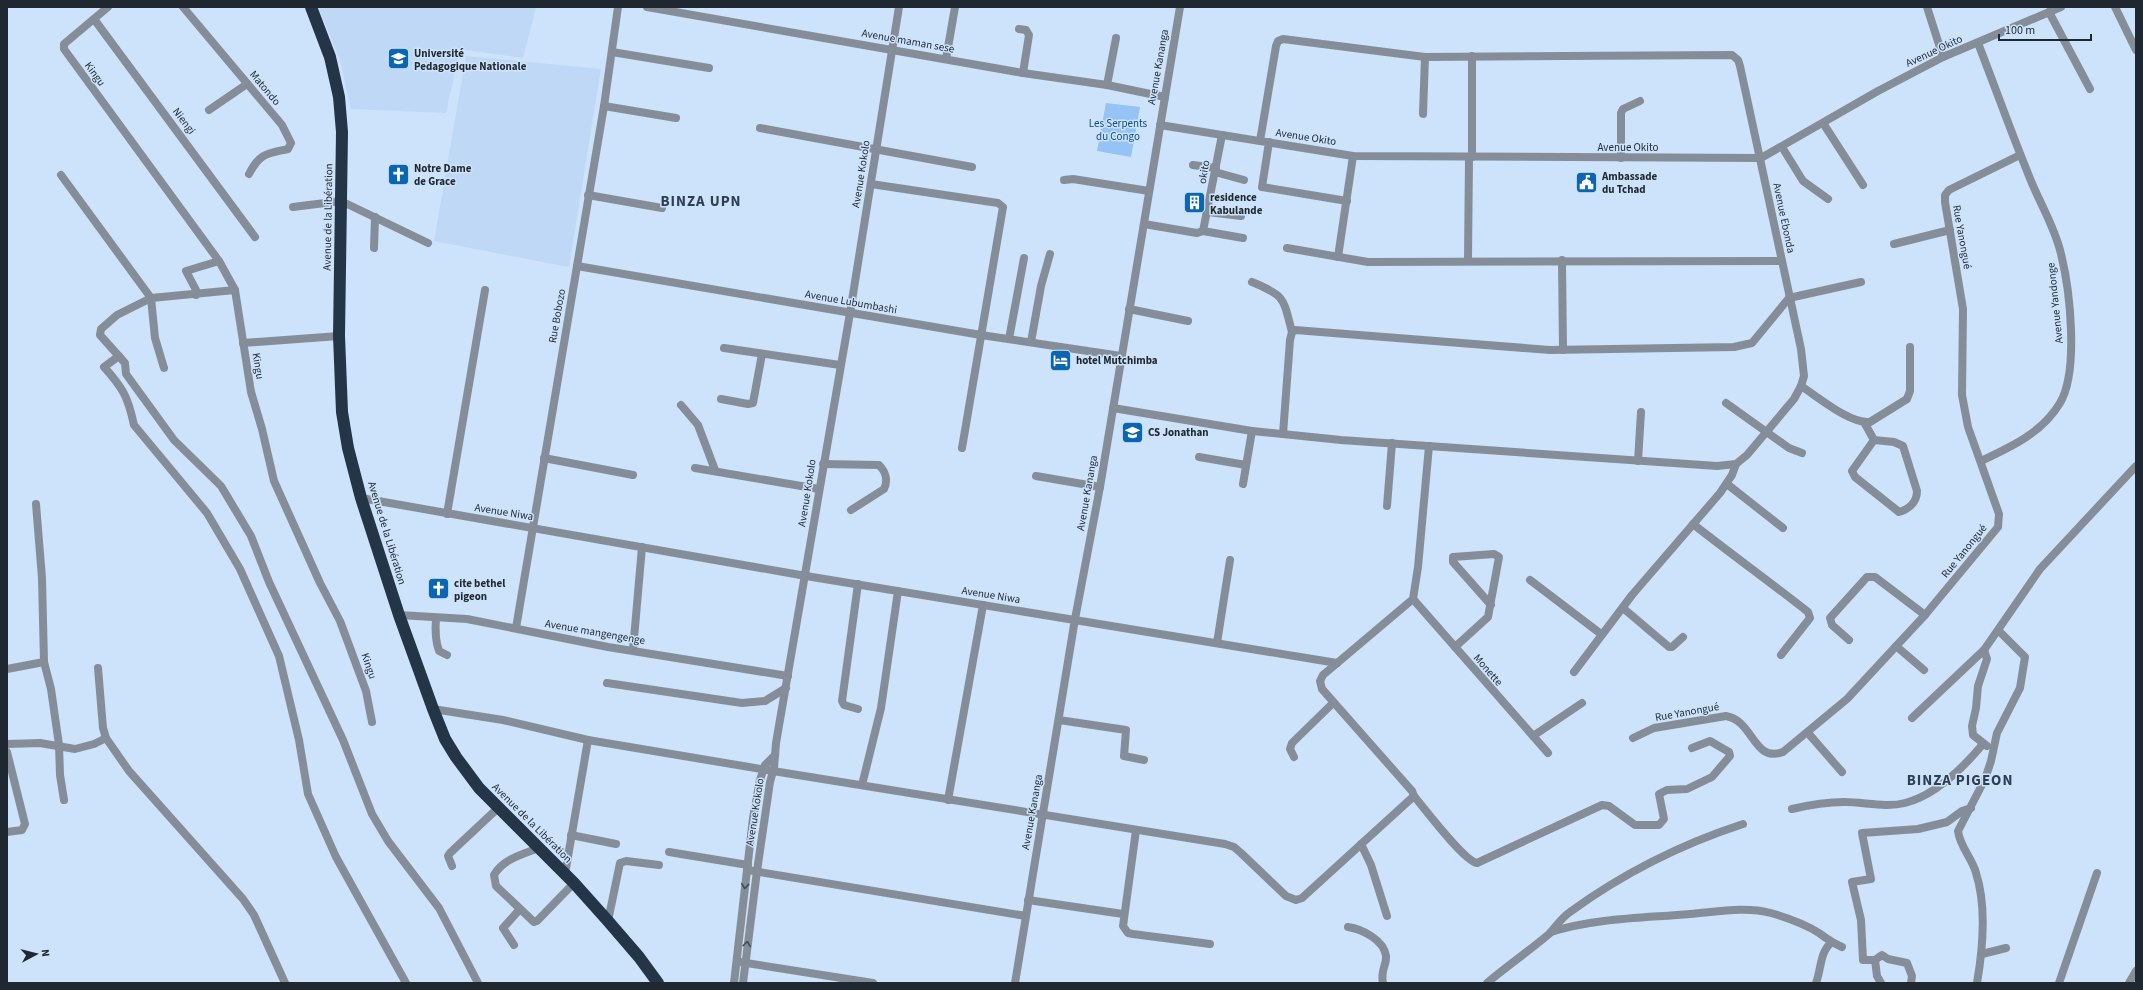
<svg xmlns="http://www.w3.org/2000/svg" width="2143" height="990" viewBox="0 0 2143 990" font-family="'Source Sans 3',sans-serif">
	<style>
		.built { fill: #bed8f6 }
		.park { fill: #95c3f5 }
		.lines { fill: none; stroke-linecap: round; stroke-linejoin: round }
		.minor { stroke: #858e98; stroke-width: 8 }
		.highway { stroke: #233547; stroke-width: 12 }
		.oneway { stroke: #434b54 }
		.labels { text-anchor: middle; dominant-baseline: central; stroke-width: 3; stroke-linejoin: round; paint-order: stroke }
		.street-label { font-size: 11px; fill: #1f2730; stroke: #cde3fb }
		.poi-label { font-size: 11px; font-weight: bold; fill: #1f2730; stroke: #cde3fb; text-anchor: start }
		.park-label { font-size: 11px; fill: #0d4c85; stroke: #cde3fb }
		.district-label { font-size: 15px; font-weight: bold; letter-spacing: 1px; fill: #2e3f52; stroke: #cde3fb }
	</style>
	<rect width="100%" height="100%" fill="#cde3fb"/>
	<!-- built -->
	<g class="built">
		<path d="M318,7H536L523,58L460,49L446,113L351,109L340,60Z"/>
		<path d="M466,56L601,69L569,267L434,241Z"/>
	</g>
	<!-- park -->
	<path class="park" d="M1106,103L1140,107L1131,157L1097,151Z"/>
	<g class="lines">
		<!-- minor -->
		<g class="minor">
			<path d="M108,7L64,44V49L219,261L235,290L251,392L262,429L274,481L320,583L340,621L366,691L372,722"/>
			<path d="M183,7L282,125L291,143L288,149C266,154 260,153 249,174"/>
			<path d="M647,7L1023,73L1107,85L1165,97"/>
			<path d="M1927,7L1943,57"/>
			<path d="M2115,7L2136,50"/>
			<path d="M2049,12L2090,89"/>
			<path d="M94,19L255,237"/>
			<path d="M1019,29L1026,30L1029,35L1023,73"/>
			<path d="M1978,43C1995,87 2011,132 2029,176C2039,202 2055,227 2061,254C2070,290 2079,371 2060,403C2042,433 2011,447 1981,461"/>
			<path d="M612,52L709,68"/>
			<path d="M1472,56V157"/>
			<path d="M946,59L955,7"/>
			<path d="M1107,85L1116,38"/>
			<path d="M604,106L676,118"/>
			<path d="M209,110L247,84"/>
			<path d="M1423,114L1425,57"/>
			<path d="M1823,123L1863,185"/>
			<path d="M1160,125L1353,156L1761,158L1878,91L1943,57L2061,7"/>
			<path d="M760,128L972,167"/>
			<path d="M1269,142L1262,187L1347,201"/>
			<path d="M1782,147L1803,181L1828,199"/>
			<path d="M1621,158V113L1623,109L1640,101"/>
			<path d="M1193,165L1216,168"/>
			<path d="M1215,172L1244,180"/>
			<path d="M61,175L151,298L155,338L164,368"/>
			<path d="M1064,180L1073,179L1149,191"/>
			<path d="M871,184L998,203L1003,207L962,448"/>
			<path d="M588,195L662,208"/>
			<path d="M293,207L341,201L428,243"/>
			<path d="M1208,212L1241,216"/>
			<path d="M1144,224L1197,233L1203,231L1222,135"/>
			<path d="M1203,231L1243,238"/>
			<path d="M1894,244L1950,230"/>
			<path d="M374,248L375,217"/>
			<path d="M1287,248L1368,262L1781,261"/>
			<path d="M1338,257L1353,156"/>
			<path d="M1468,260L1469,157"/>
			<path d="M1562,260L1563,350"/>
			<path d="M577,266L981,335L1121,356"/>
			<path d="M1252,282C1286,296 1283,298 1292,332"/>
			<path d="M235,290L151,298L117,315L101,329L100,335L125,363L126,374L174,440L221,486L251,536L269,582L343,740L372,814L388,841L439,908L478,983"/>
			<path d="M196,295V290L186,271L219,261"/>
			<path d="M1129,309L1188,321"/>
			<path d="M1009,339L1024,258"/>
			<path d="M1031,342L1041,286L1050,254"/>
			<path d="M243,343L339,336"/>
			<path d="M724,348L840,365"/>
			<path d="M119,356L104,367C123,388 128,397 134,425L207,513L240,569L279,656L299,740L308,794L336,857L406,983"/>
			<path d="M1801,386C1818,397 1850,424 1870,422L1907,399L1910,391V347"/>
			<path d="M721,399L748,404L753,403L762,354"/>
			<path d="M1726,403L1789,448L1802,453"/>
			<path d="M681,405L698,425L715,470"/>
			<path d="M1113,408L1252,431L1341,440L1717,466L1736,464L1747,455L1794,399L1801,386L1804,376L1801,349L1740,66L1738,60L1732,55L1425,57L1283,39L1278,41L1276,46L1260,141"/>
			<path d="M1864,422L1874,440L1894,442L1903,446L1917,491C1917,502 1909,509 1899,512L1855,477L1852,471L1874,440"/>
			<path d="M1283,434L1290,340L1292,332L1295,330L1550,350L1734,347L1752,343L1789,298L1861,282"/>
			<path d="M1429,446L1418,567L1413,599L1323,675L1320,681L1322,689L1412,791L1414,796C1424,808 1464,861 1477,863L1602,805L1609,806L1635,825H1659L1664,819L1659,794L1667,790L1687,789L1712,777L1730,756L1729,752L1710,741L1692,748"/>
			<path d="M1199,457L1246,465"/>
			<path d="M544,458L633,475"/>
			<path d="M1638,461L1641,412"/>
			<path d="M823,464L879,465C886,472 888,481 884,489L851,510"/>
			<path d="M695,468L819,489"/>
			<path d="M1036,476L1100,487"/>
			<path d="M1243,484L1252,431"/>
			<path d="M1727,484L1783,528"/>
			<path d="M361,498L806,576L1337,663"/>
			<path d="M36,504L42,578L44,662L51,689L59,745L60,775L64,800"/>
			<path d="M1387,506L1392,443"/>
			<path d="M447,514L485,290"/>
			<path d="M1693,524C1731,554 1770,582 1808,612L1810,618L1781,655"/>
			<path d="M1530,580L1601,634"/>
			<path d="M1413,599L1548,753"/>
			<path d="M1623,608L1669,647H1672L1683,637"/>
			<path d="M399,615L467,619L608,647L788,676"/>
			<path d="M436,618C435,630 435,640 439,651L447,655"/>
			<path d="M516,628L604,106L618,7"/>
			<path d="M1849,640L1832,625L1830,618L1867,577H1875L1925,615"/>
			<path d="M1217,643L1230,560"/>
			<path d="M1896,646L1924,670"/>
			<path d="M1455,647L1488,617L1499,557L1494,554L1453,557V562L1491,605"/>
			<path d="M633,650L642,547"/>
			<path d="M1984,650L1987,659L1978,686L1976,708L1972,726L1973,735L1987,746"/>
			<path d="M98,668L103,728L106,738L129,771L243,899L254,915L285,983"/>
			<path d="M7,669L44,662"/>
			<path d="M1574,672L1632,595L1720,493L1732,475L1736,464"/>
			<path d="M607,683L742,703L765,701L786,688"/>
			<path d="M433,709L503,720L588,740L773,771L1225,844L1234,847L1241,853L1286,896L1296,900L1302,898L1414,796"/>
			<path d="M858,709L844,705L842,701L858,584"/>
			<path d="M1912,718L1984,650L2040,569L2136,466"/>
			<path d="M1059,720L1126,730L1124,756L1144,760"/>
			<path d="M1808,733L1842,772"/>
			<path d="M1533,736L1582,703"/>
			<path d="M1633,738L1654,728L1726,716C1754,721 1753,763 1783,752L1847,699L1925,615L1998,527L1999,514L1968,427L1962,395L1963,309L1945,202V195L1949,190L2020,155"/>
			<path d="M7,744L40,743L75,749L94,744L106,738"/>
			<path d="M7,752L25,824L22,830L7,832"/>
			<path d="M1294,757L1290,749L1292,743L1333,703"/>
			<path d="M862,785L881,708L898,591"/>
			<path d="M948,800L983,605"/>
			<path d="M1792,809C1809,805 1826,802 1844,802C1864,802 1886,808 1905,803C1936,795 1963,768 1983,744"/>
			<path d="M1136,830L1123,926L1128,933L1133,934L1210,944"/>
			<path d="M571,835L616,844"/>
			<path d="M1361,844L1371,865L1387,916"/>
			<path d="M539,848C523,854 503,859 494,875L496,886L534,922L537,921L574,883"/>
			<path d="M669,852L748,865"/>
			<path d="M452,866L448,856L450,853L498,808"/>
			<path d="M747,870L1026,916"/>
			<path d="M565,874L588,740"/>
			<path d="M1028,900L1123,914"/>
			<path d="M608,921L620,863L626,861L659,865"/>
			<path d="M1348,927C1362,929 1384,940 1386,956C1387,965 1380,970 1383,983"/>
			<path d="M1551,932C1595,918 1644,918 1690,914C1716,912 1745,906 1771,913C1788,918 1805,924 1819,933C1827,939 1833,943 1842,947"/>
			<path d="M514,945L503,928L520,909"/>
			<path d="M1982,954L2006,948"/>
			<path d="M1875,960L1882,955L1888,959L1907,963L1912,976L1911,983"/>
			<path d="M740,962L873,983"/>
			<path d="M734,983L753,818L760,780L765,765L775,755"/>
			<path d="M743,983L757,871L770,782L774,768L776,743L850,313L899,7"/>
			<path d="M1015,983L1075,619L1100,487L1180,7"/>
			<path d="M1487,983C1507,966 1529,951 1549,934C1556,927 1561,918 1570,912C1622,874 1682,844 1743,824"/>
			<path d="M1816,983C1821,970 1820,952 1831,943"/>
			<path d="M1881,983L1877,976L1875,960H1863L1861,920L1852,882L1871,879L1862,833L1918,829L1939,824L1947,822L1962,811L1971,808"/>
			<path d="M1977,983C1983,948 1987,907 1976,873C1972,858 1960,847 1958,831L1985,779L1991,761L1997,733L2020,688L2025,657L1999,631"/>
			<path d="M2059,983L2097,873"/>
			<path d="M2129,983L2136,971"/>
		</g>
		<!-- highway -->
		<path class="highway" d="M311,7L330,57L339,97L342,132L339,336L342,412L348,448L361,498L399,615L433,709L445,739L456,757L479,788L574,883L608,921L639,957L658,983"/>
	</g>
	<!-- one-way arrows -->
	<defs><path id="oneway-chevron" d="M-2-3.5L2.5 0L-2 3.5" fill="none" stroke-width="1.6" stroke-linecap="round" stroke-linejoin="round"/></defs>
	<g class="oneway">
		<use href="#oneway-chevron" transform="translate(745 886) rotate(96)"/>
		<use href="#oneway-chevron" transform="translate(747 944) rotate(-83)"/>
	</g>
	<!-- icons -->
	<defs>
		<symbol id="university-square" viewBox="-11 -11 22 22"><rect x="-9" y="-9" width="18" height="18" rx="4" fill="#0a66b3" stroke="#cde3fb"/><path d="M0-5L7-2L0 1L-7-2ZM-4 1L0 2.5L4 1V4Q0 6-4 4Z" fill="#fff"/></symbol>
		<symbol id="church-square" viewBox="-11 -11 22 22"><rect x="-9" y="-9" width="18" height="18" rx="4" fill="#0a66b3" stroke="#cde3fb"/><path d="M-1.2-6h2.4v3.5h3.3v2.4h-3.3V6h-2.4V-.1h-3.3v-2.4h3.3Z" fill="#fff"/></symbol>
		<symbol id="civic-square" viewBox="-11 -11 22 22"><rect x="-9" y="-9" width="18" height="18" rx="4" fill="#0a66b3" stroke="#cde3fb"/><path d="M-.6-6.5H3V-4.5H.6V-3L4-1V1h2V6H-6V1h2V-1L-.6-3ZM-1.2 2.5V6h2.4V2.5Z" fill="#fff"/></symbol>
		<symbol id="building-square" viewBox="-11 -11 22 22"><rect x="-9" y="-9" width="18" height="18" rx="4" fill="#0a66b3" stroke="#cde3fb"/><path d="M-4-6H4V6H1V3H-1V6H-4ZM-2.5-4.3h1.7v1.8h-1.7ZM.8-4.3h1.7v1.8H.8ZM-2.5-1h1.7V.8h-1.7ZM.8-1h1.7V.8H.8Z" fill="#fff"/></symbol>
		<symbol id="hotel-square" viewBox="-11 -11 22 22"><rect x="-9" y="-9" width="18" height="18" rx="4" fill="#0a66b3" stroke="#cde3fb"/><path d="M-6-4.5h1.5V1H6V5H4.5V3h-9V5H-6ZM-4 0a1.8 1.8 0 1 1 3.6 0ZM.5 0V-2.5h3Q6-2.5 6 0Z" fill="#fff"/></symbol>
		<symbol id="school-square" viewBox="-11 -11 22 22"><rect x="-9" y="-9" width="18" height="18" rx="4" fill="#0a66b3" stroke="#cde3fb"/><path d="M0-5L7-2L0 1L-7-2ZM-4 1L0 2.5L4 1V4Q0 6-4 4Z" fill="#fff"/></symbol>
	</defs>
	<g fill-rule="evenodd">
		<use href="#university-square" x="386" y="46" width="25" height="25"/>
		<use href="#church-square" x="386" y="162" width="25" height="25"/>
		<use href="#civic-square" x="1574" y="170" width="25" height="25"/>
		<use href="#building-square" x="1182" y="190" width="25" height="25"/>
		<use href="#hotel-square" x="1048" y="348" width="25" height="25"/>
		<use href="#school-square" x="1120" y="420" width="25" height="25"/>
		<use href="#church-square" x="426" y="576" width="25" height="25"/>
	</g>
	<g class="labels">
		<!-- street labels -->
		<g class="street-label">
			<text transform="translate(908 41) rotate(10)">Avenue maman sese</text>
			<text transform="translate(1934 51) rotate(-25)">Avenue Okito</text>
			<text transform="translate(1158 67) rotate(-80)">Avenue Kananga</text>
			<text transform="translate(95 74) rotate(54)">Kingu</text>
			<text transform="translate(265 88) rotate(50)">Matondo</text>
			<text transform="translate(184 121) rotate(53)">Niengi</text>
			<text transform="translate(1306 137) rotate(9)">Avenue Okito</text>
			<text x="1628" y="147">Avenue Okito</text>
			<text transform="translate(1204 172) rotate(-80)">okito</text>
			<text transform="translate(861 174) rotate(-81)">Avenue Kokolo</text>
			<text transform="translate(328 217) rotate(-89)">Avenue de la Libération</text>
			<text transform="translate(1784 218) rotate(78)">Avenue Ebonda</text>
			<text transform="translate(1962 237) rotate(80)">Rue Yanongué</text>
			<text transform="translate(851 302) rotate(10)">Avenue Lubumbashi</text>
			<text transform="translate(2055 303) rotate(-96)">Avenue Yandonge</text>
			<text transform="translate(557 316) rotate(-80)">Rue Bobozo</text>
			<text transform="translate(258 366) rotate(81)">Kingu</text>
			<text transform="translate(807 493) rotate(-81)">Avenue Kokolo</text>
			<text transform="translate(1087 493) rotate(-80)">Avenue Kananga</text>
			<text transform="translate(504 512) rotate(9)">Avenue Niwa</text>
			<text transform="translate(387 533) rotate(73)">Avenue de la Libération</text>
			<text transform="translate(1964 551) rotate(-51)">Rue Yanongué</text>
			<text transform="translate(991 595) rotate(9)">Avenue Niwa</text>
			<text transform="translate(595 632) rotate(10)">Avenue mangengenge</text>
			<text transform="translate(369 666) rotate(71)">Kingu</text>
			<text transform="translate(1488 670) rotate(49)">Monette</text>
			<text transform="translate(1687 712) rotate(-10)">Rue Yanongué</text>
			<text transform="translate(755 812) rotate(-81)">Avenue Kokolo</text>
			<text transform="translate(1032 812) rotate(-80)">Avenue Kananga</text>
			<text transform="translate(532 823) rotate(45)">Avenue de la Libération</text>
		</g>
		<!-- poi labels -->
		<g class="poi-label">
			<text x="414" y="53">Université<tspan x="414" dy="13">Pedagogique Nationale</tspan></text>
			<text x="414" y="168">Notre Dame<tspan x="414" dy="13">de Grace</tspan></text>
			<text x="1602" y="176">Ambassade<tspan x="1602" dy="13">du Tchad</tspan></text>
			<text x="1210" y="197">residence<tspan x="1210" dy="13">Kabulande</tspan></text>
			<text x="1076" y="360">hotel Mutchimba</text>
			<text x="1148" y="432">CS Jonathan</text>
			<text x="454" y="583">cite bethel<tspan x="454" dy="13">pigeon</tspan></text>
		</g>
		<!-- park labels -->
		<g class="park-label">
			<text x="1118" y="123">Les Serpents<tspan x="1118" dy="13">du Congo</tspan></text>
		</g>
		<!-- district labels -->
		<g class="district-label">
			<text x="701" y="201">BINZA UPN</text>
			<text x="1960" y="780">BINZA PIGEON</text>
		</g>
	</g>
	<!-- border -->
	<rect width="2143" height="990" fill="none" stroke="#1f2730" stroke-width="16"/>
	<!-- north arrow -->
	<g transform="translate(36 954) rotate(83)" stroke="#cde3fb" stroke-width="3" paint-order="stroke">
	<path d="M0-3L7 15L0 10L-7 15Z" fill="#1f2730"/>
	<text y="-6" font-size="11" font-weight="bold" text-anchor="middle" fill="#1f2730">N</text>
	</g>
	<!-- scale -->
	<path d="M1999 34v6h92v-6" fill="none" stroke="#1f2730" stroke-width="2"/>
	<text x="2005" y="34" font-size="12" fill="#1f2730" stroke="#cde3fb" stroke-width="3" paint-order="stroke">100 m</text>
</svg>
